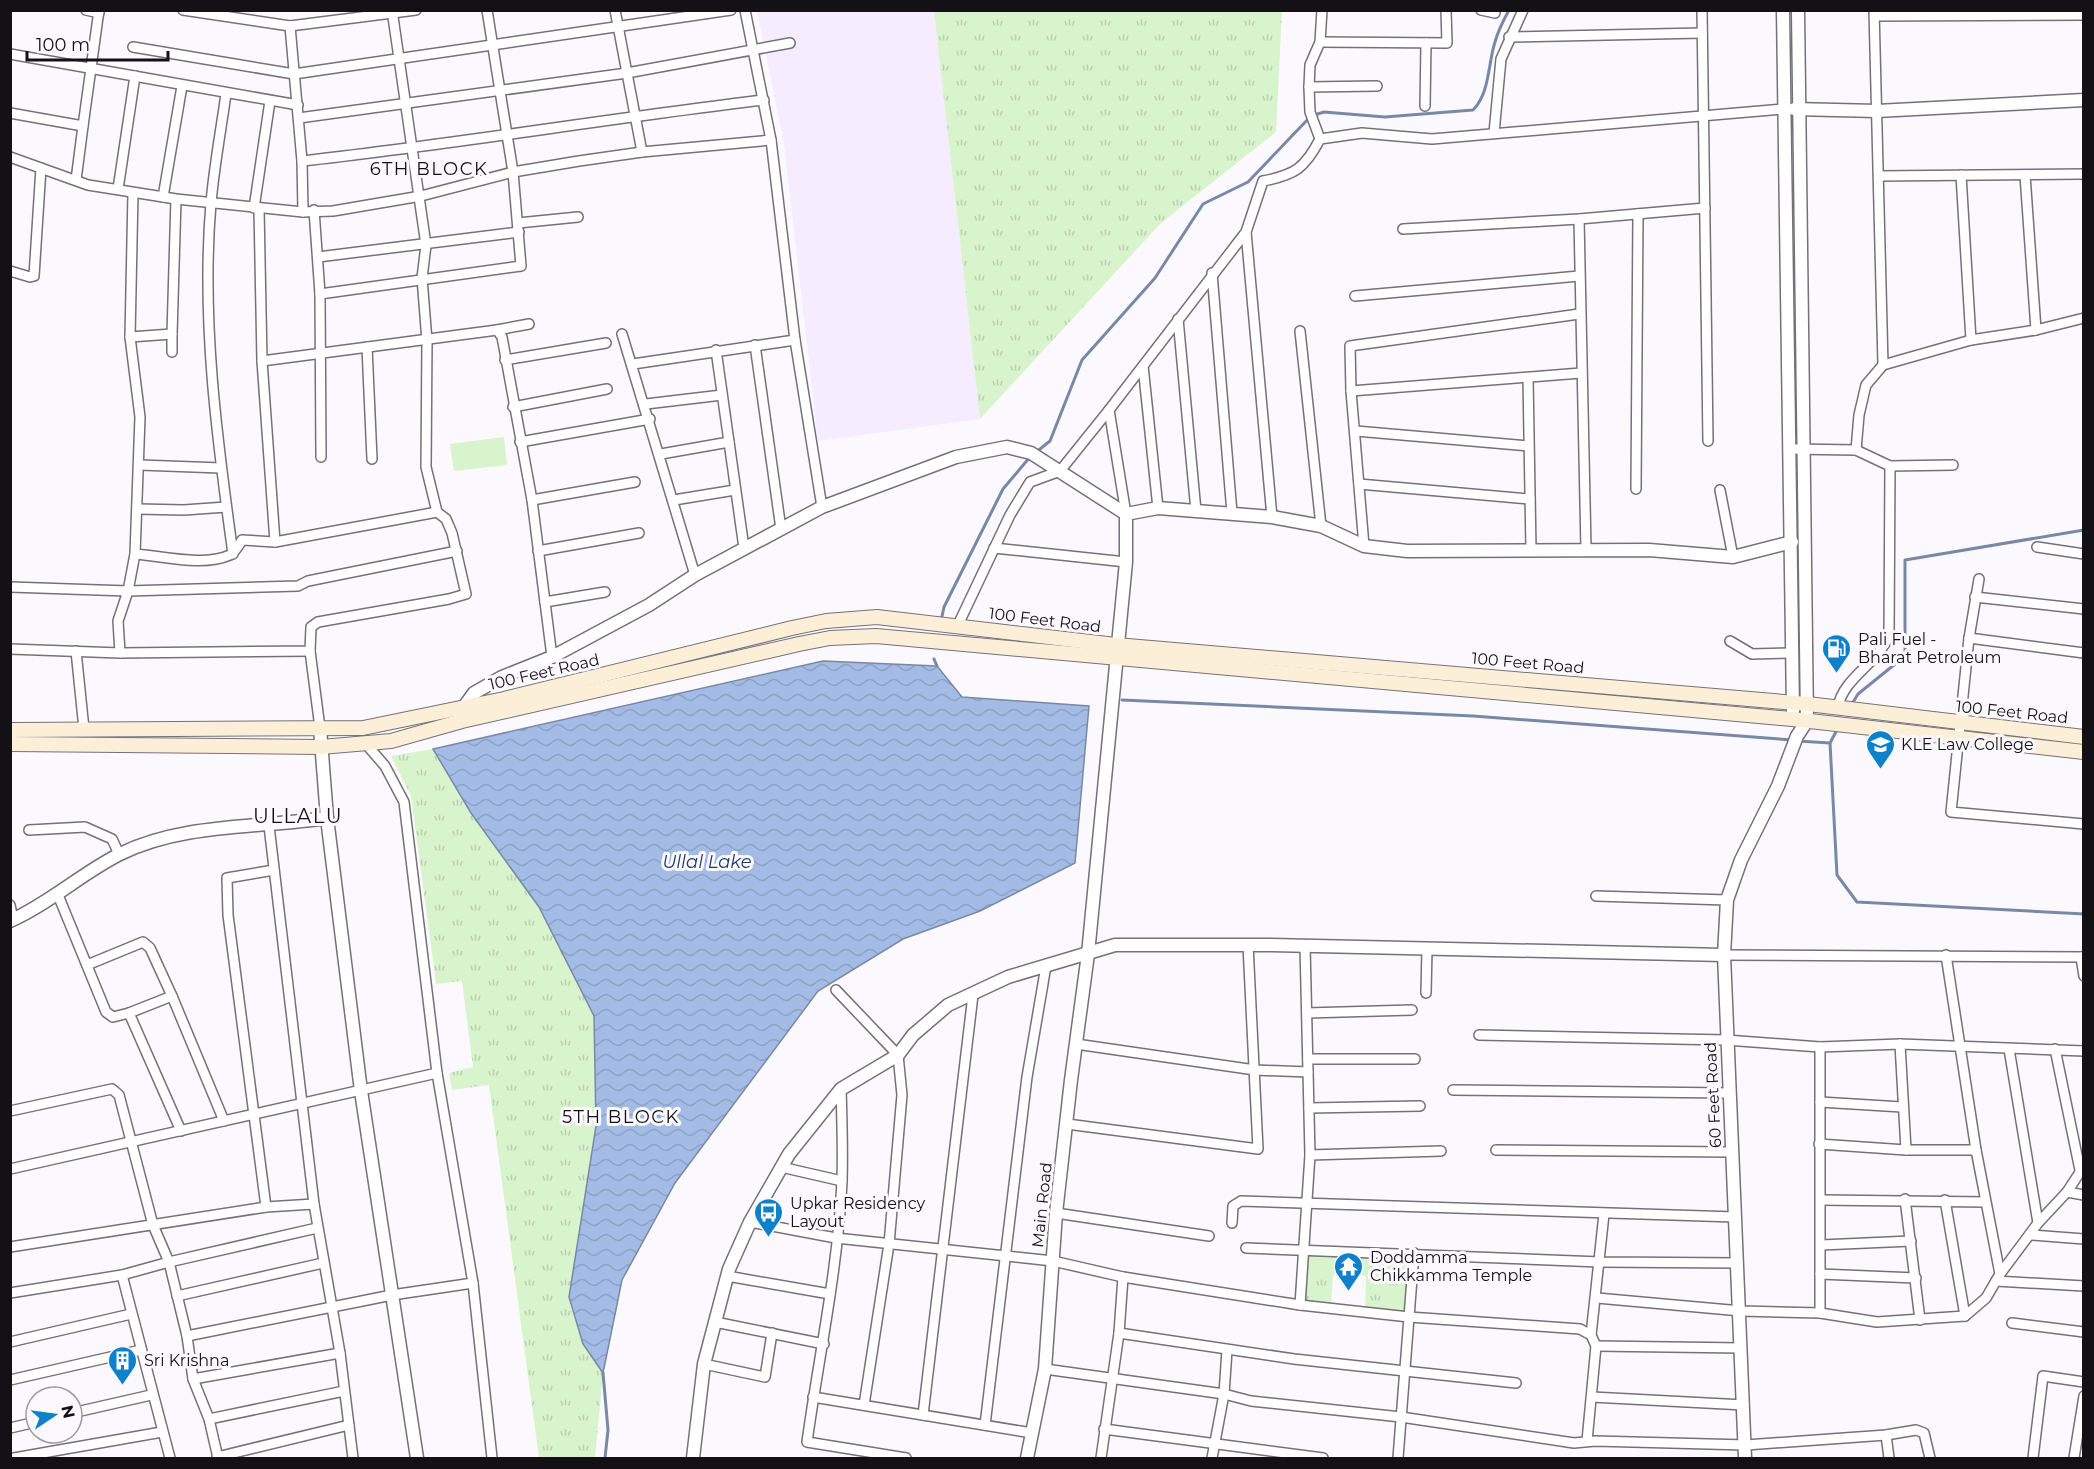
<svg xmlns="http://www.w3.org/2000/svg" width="2094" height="1469" viewBox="0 0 2094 1469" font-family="Montserrat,sans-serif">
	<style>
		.built { fill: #f6ecff }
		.grass { fill: url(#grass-tufts) }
		.garden { fill: #d7f4cd }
		.water { fill: url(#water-waves); stroke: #7889a7; stroke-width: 1.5 }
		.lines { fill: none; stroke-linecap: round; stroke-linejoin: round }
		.stream { stroke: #7889a7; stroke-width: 3 }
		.minor-casing { stroke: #75707a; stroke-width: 12 }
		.tertiary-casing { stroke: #75707a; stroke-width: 15 }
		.secondary-casing { stroke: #75707a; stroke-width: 16 }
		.minor { stroke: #fff; stroke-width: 9 }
		.tertiary { stroke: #fff; stroke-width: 12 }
		.secondary { stroke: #fcefd8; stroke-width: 14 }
		.labels { text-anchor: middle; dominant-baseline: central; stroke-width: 6; stroke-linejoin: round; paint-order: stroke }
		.street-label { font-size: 16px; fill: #131115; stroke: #fcf9fe }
		.poi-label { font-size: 16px; fill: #131115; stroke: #fcf9fe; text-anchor: start }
		.neighbourhood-label { font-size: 18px; letter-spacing: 1.5px; fill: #131115; stroke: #fcf9fe }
		.water-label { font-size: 18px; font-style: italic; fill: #1f3b6d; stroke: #fcf9fe }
		.quarter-label { font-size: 20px; letter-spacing: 1.5px; fill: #131115; stroke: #fcf9fe }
	</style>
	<defs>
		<pattern id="grass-tufts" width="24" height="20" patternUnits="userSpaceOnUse" patternTransform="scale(1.5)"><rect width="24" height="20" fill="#d7f4cd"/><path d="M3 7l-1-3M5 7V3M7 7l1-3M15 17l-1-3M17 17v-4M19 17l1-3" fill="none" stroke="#b8d0af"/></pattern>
		<pattern id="water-waves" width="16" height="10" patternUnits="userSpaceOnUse" patternTransform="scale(1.5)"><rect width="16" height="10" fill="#a4bce5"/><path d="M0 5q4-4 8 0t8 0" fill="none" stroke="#8ca1c4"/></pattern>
	</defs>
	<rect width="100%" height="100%" fill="#fcf9fe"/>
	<!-- built -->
	<path class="built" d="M757,11H934L980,419L818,441L784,144Z"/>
	<!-- grass -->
	<g class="grass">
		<path d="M934,11H1282L1276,132L1161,223L980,419Z"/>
		<path d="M433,749L471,813L539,907L594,1016L596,1126L569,1297L583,1344L603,1373L595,1458H539L489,1085L452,1090L449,1073L473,1067L462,981L436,984L411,796L391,756Z"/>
		<path d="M1307,1249L1411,1257L1408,1312L1365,1308L1366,1276L1333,1274L1331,1306L1303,1304Z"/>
	</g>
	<!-- garden -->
	<path class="garden" d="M504,437L507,465L454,471L450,444Z"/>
	<!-- water -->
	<path class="water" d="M823,661L937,666L962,697L1089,706L1075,863L980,911L903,939L818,991L675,1183L622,1280L603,1373L583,1344L569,1297L596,1126L594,1016L539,907L471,813L433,749Z"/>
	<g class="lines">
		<!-- stream -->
		<g class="stream">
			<path d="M1035,453L1050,441L1082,360L1155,278L1203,204L1248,182L1311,116L1324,112L1385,117L1473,110C1490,93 1488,63 1495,42C1498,31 1503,21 1509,10"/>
			<path d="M941,621L944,607L1003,489L1030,457"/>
			<path d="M934,659L937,666"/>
			<path d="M1122,700L1473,716L1792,740"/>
			<path d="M1852,704L1858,694L1905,656V560L2084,530"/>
			<path d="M1798,741L1830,743L1837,875L1857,902L2084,914"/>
			<path d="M1830,743L1838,728"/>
			<path d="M603,1373L608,1430L605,1458"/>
		</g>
		<defs>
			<g id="minor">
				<path d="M86,10L99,13"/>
				<path d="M183,10L290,26L302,161L303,212"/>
				<path d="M615,10L642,152"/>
				<path d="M745,10L771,140L795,340L822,507"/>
				<path d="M1481,10L1495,13"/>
				<path d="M1702,10L1708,441"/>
				<path d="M1875,16L2084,15"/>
				<path d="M290,26L416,10"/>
				<path d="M1509,37L1702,33"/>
				<path d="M1320,42L1447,43L1446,10"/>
				<path d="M133,47L294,74L731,10"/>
				<path d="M10,54L298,105"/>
				<path d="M1309,87L1377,86"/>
				<path d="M226,94C221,130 214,167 211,203C201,319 217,439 233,554"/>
				<path d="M1425,106L1426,43"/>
				<path d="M10,113L83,126L99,10"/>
				<path d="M299,118L627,73L790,43"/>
				<path d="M1494,133L1501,59L1523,10"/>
				<path d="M1320,139L1310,112L1309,87L1310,65L1320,42L1322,10"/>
				<path d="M10,157L88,185L176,199L303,212L333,211L421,196L513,172L579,161L642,152L771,140"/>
				<path d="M302,161C457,144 610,118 764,100"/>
				<path d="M1961,175L1971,340"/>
				<path d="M2025,175L2036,330"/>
				<path d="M1879,176L2084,174"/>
				<path d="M76,180L83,126"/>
				<path d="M118,189L135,76"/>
				<path d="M133,193L130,337L140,417L135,554C163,556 203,567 230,555C235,552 239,545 242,540L275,542L437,512"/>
				<path d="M163,197L182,86"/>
				<path d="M254,208L270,101"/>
				<path d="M259,209L262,361L275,542"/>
				<path d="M314,210L320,294L321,457"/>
				<path d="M1579,219L1586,549"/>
				<path d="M518,223L578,217"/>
				<path d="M1403,229L1579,219L1705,208"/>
				<path d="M1246,232L1272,517"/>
				<path d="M318,257L519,232"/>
				<path d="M10,271L30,277L34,276L41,168"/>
				<path d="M1212,273L1232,513"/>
				<path d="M320,294L521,266L513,172L487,10"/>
				<path d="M1355,296L1579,276"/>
				<path d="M1178,319L1196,511"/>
				<path d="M497,330L529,324"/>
				<path d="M1300,331L1321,526"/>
				<path d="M172,334L176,199"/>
				<path d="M622,334L695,575"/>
				<path d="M130,337L172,334V352"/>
				<path d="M755,345L781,529"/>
				<path d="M367,347L372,459"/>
				<path d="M716,350L744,548"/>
				<path d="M505,360L606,343"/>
				<path d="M262,361L497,330L502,337L532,500L552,657"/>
				<path d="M633,364L795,340"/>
				<path d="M1883,365L1971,340L2036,330L2084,318"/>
				<path d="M1143,366L1158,508"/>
				<path d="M1528,378L1531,550"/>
				<path d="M1351,391L1581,373"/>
				<path d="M646,404L722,395"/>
				<path d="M513,407L607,389"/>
				<path d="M1109,410L1126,514"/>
				<path d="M1356,431L1528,446"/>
				<path d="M520,442L650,419"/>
				<path d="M1790,449L1856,450L1859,415L1866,385L1883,365L1874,10"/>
				<path d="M1856,450L1890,466L1953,465"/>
				<path d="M661,454L729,442"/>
				<path d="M140,465L221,468"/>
				<path d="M1359,484L1530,499"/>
				<path d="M1636,489L1638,214"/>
				<path d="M1720,490L1733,557"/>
				<path d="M532,500L635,482"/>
				<path d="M674,500L735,490"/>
				<path d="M138,509L184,510L226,507"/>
				<path d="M1364,546L1351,391L1350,346L1579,314"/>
				<path d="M2037,547L2084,554"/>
				<path d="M994,548L1126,562"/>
				<path d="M538,551L639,533"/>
				<path d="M1979,579L1969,638L1951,812L2084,824"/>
				<path d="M10,587L128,591L298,586L308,581L457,551"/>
				<path d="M1975,597L2084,609"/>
				<path d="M545,602L605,592"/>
				<path d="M957,627L1010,515L1030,482L1060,471L1109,410L1246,232L1263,181C1295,175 1305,168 1320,139L1362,133L1432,139L1784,109"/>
				<path d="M1969,638L2084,653"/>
				<path d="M1730,641L1752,654L1793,653"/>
				<path d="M10,649L120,653L310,651L311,627L318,622L449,599L466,594L452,533L446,519L437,512L426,467L427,341L422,278L426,245L392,10"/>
				<path d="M76,651L84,729"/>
				<path d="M310,651L320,728"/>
				<path d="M120,653L118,621L128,591L135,554"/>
				<path d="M1838,707C1843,678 1877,664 1889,636L1890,466"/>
				<path d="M366,744L385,766L404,802L437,1073L473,1283L492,1458"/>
				<path d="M269,826L314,1204L340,1353L353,1458"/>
				<path d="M29,830L85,827L112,839L119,854"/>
				<path d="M58,895L106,1012L113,1017L129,1013"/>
				<path d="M1596,896L1727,900"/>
				<path d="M10,905L13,920"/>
				<path d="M1724,955L2084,957"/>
				<path d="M1946,955L1976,1150L2000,1274"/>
				<path d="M2081,957L2084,976"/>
				<path d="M87,965L143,942L150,948L172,996"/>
				<path d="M836,990L898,1055L902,1095L889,1244L864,1405"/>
				<path d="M1426,993L1427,949"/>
				<path d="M1307,1013L1412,1010"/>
				<path d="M1479,1035L1726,1040L1820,1047L1900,1044L2084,1051"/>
				<path d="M1076,1044L1255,1070L1308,1072"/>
				<path d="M1900,1044L1906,1150"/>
				<path d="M2009,1049L2038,1223"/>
				<path d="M2055,1049L2080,1170"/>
				<path d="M1308,1059H1415"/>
				<path d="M841,1089C842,1119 843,1150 842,1181C838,1269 819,1355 807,1442L906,1458"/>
				<path d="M1453,1090L1729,1093"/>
				<path d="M1820,1102L1902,1107"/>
				<path d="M1309,1108L1420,1106"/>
				<path d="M10,1111L112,1089L119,1095L153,1225L169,1262L187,1336L193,1379L209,1419L218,1458"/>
				<path d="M1067,1124L1258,1149L1248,945"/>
				<path d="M181,1131L129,1013L172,996L224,1121"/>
				<path d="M1819,1144L1906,1150H1976"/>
				<path d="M1496,1150L1732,1152"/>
				<path d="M1310,1155L1441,1151"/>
				<path d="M781,1167L842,1181"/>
				<path d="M10,1169L437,1073"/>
				<path d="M2067,1192L2084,1195"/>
				<path d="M1905,1199L1920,1320"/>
				<path d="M1821,1200L1985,1202"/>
				<path d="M1945,1200L1965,1316"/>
				<path d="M266,1207L228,915L227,878L274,870"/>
				<path d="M1056,1213L1209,1236"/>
				<path d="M750,1222L836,1238L1053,1261L1123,1277L1300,1305L1409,1317L1580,1329L1591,1335L1596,1346L1587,1441"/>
				<path d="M1232,1223L1233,1206L1241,1201L1735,1217"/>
				<path d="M2031,1235L2084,1239"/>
				<path d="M1821,1245L1911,1241"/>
				<path d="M10,1247L266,1207L314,1204"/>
				<path d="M1246,1248L1600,1262L1737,1263"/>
				<path d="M1820,1274L1916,1278"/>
				<path d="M122,1275L170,1458"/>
				<path d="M727,1276L830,1294"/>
				<path d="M1996,1281L2084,1286"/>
				<path d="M10,1293L122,1275L169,1262L317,1228"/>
				<path d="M177,1296L323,1263"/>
				<path d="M1597,1298L1741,1311L1820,1313L1877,1322L1965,1316L1986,1298L2000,1274L2038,1223L2067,1192L2084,1166"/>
				<path d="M1300,1305L1310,1155L1305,946"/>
				<path d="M1820,1313V1047"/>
				<path d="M715,1322L824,1344"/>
				<path d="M2012,1323L2084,1332"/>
				<path d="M1119,1333L1294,1359L1516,1383"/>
				<path d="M1591,1335L1604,1214"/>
				<path d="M187,1336L392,1295L473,1283"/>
				<path d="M10,1342L131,1314"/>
				<path d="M1596,1346L1741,1348"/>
				<path d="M704,1364L765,1377L772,1333"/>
				<path d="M1045,1369L1224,1394L1251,1401L1401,1417L1574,1443L1595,1441L1746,1445L1886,1435L1916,1430L1924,1433L1930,1458"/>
				<path d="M193,1379L340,1353"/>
				<path d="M10,1380L141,1350"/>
				<path d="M813,1397L1032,1433"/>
				<path d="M1592,1397L1744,1405"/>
				<path d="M72,1413L151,1395"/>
				<path d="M923,1415L973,995"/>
				<path d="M209,1419L344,1391"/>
				<path d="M985,1425L1027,1077L1046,966"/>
				<path d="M10,1428L36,1422"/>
				<path d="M1104,1429L1323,1458"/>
				<path d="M1886,1435L1889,1458"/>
				<path d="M217,1457L349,1425"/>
				<path d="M14,1458L162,1432"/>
				<path d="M1101,1458L1119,1333L1123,1277"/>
				<path d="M1212,1458L1224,1394L1227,1350"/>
				<path d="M1398,1458L1414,1253"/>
				<path d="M2033,1458L2043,1376L2084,1382"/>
				<path d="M2074,1458L2084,1396"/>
			</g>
			<g id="tertiary">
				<path d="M1783,10L1793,711"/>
				<path d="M1794,109L1877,111L2084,100"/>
				<path d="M461,711L474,693L502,677L552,657L649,605L695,575L822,507L956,457L1007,447L1031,453L1126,514L1158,508L1272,517L1321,526L1364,546L1407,551L1649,550L1733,557L1792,542"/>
				<path d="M327,818L361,1091L417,1458"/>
				<path d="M10,921C50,903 82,873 120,854C183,823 259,828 327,818L320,728"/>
				<path d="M693,1458L704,1364L729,1269L750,1222L789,1154L841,1089L898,1055L913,1035L948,1005L1008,977L1115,945H1271L1724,955"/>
				<path d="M1027,1458L1045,1369L1056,1213L1071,1080L1088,954L1126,562V514"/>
				<path d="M1745,1458L1724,955L1727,900L1741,860L1778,786L1797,736L1807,721L1798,10"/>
			</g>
			<g id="secondary">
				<path d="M10,730L363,728L504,699L792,628L826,621L877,617L1116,645L1808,704L2084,737"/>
				<path d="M10,744L321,747L391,741L462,721L799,644L830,638L876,636L1792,719L2084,752"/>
			</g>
		</defs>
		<!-- minor casing -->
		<use href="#minor" class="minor-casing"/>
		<!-- tertiary casing -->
		<use href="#tertiary" class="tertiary-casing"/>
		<!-- secondary casing -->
		<use href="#secondary" class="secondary-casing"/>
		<!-- minor -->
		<use href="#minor" class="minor"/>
		<!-- tertiary -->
		<use href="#tertiary" class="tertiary"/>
		<!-- secondary -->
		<use href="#secondary" class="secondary"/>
	</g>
	<!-- icons -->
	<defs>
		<symbol id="fuel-pin" viewBox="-11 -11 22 30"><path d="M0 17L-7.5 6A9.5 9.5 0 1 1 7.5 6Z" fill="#0f81cb" stroke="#fcf9fe"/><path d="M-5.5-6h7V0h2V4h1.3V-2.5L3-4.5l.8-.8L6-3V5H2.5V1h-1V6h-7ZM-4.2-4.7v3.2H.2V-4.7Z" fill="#fff"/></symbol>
		<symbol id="university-pin" viewBox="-11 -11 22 30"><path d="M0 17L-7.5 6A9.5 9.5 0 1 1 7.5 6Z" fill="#0f81cb" stroke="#fcf9fe"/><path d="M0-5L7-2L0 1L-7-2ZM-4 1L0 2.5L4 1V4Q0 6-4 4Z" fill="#fff"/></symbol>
		<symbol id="bus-pin" viewBox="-11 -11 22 30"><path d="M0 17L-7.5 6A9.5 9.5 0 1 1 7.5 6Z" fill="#0f81cb" stroke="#fcf9fe"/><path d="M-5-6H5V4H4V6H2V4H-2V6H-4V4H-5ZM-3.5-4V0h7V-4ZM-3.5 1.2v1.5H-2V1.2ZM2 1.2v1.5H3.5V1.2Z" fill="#fff"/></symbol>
		<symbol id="temple-pin" viewBox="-11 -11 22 30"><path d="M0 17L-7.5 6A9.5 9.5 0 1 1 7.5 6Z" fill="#0f81cb" stroke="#fcf9fe"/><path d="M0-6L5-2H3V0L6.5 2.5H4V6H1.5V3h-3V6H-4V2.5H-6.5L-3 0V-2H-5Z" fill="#fff"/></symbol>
		<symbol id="building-pin" viewBox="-11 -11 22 30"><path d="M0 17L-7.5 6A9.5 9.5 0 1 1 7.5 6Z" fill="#0f81cb" stroke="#fcf9fe"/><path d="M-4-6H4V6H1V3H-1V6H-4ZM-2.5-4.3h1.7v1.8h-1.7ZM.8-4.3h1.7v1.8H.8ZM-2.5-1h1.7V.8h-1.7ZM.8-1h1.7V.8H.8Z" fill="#fff"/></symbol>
	</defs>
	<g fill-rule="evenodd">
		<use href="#fuel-pin" x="1820" y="632" width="33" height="45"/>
		<use href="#university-pin" x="1864" y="728" width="33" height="45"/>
		<use href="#bus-pin" x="752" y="1196" width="33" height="45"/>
		<use href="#temple-pin" x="1332" y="1250" width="33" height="45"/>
		<use href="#building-pin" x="106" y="1344" width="33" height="45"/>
	</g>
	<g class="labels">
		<!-- street labels -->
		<g class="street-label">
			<text transform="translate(1045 620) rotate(7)">100 Feet Road</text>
			<text transform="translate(1528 663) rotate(5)">100 Feet Road</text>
			<text transform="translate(544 672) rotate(-13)">100 Feet Road</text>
			<text transform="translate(2012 712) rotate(6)">100 Feet Road</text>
			<text transform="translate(1713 1095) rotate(-93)">60 Feet Road</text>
			<text transform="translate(1042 1205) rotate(-84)">Main Road</text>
		</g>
		<!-- poi labels -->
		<g class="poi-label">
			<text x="1858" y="639">Pali Fuel -<tspan x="1858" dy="18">Bharat Petroleum</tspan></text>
			<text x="1901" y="744">KLE Law College</text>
			<text x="790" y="1203">Upkar Residency<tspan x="790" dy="18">Layout</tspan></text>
			<text x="1370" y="1257">Doddamma<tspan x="1370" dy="18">Chikkamma Temple</tspan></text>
			<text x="144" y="1360">Sri Krishna</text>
		</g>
		<!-- neighbourhood labels -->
		<g class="neighbourhood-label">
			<text x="429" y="169">6TH BLOCK</text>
			<text x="621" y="1117">5TH BLOCK</text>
		</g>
		<!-- water labels -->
		<g class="water-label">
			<text x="707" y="862">Ullal Lake</text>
		</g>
		<!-- quarter labels -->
		<g class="quarter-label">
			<text x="298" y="816">ULLALU</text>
		</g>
	</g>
	<!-- border -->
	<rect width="2094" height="1469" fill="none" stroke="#131115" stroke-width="24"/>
	<!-- north arrow -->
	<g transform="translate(54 1415) rotate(77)"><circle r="28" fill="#fcf9fe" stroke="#9f9ca1" stroke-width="1.5"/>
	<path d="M0-4.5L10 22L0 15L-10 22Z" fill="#0f81cb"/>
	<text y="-9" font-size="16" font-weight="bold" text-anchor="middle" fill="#131115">N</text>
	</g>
	<!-- scale -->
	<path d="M27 51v9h141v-9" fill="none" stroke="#131115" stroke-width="3"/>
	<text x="36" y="51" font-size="18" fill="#131115" stroke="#fcf9fe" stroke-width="4.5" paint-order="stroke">100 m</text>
</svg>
